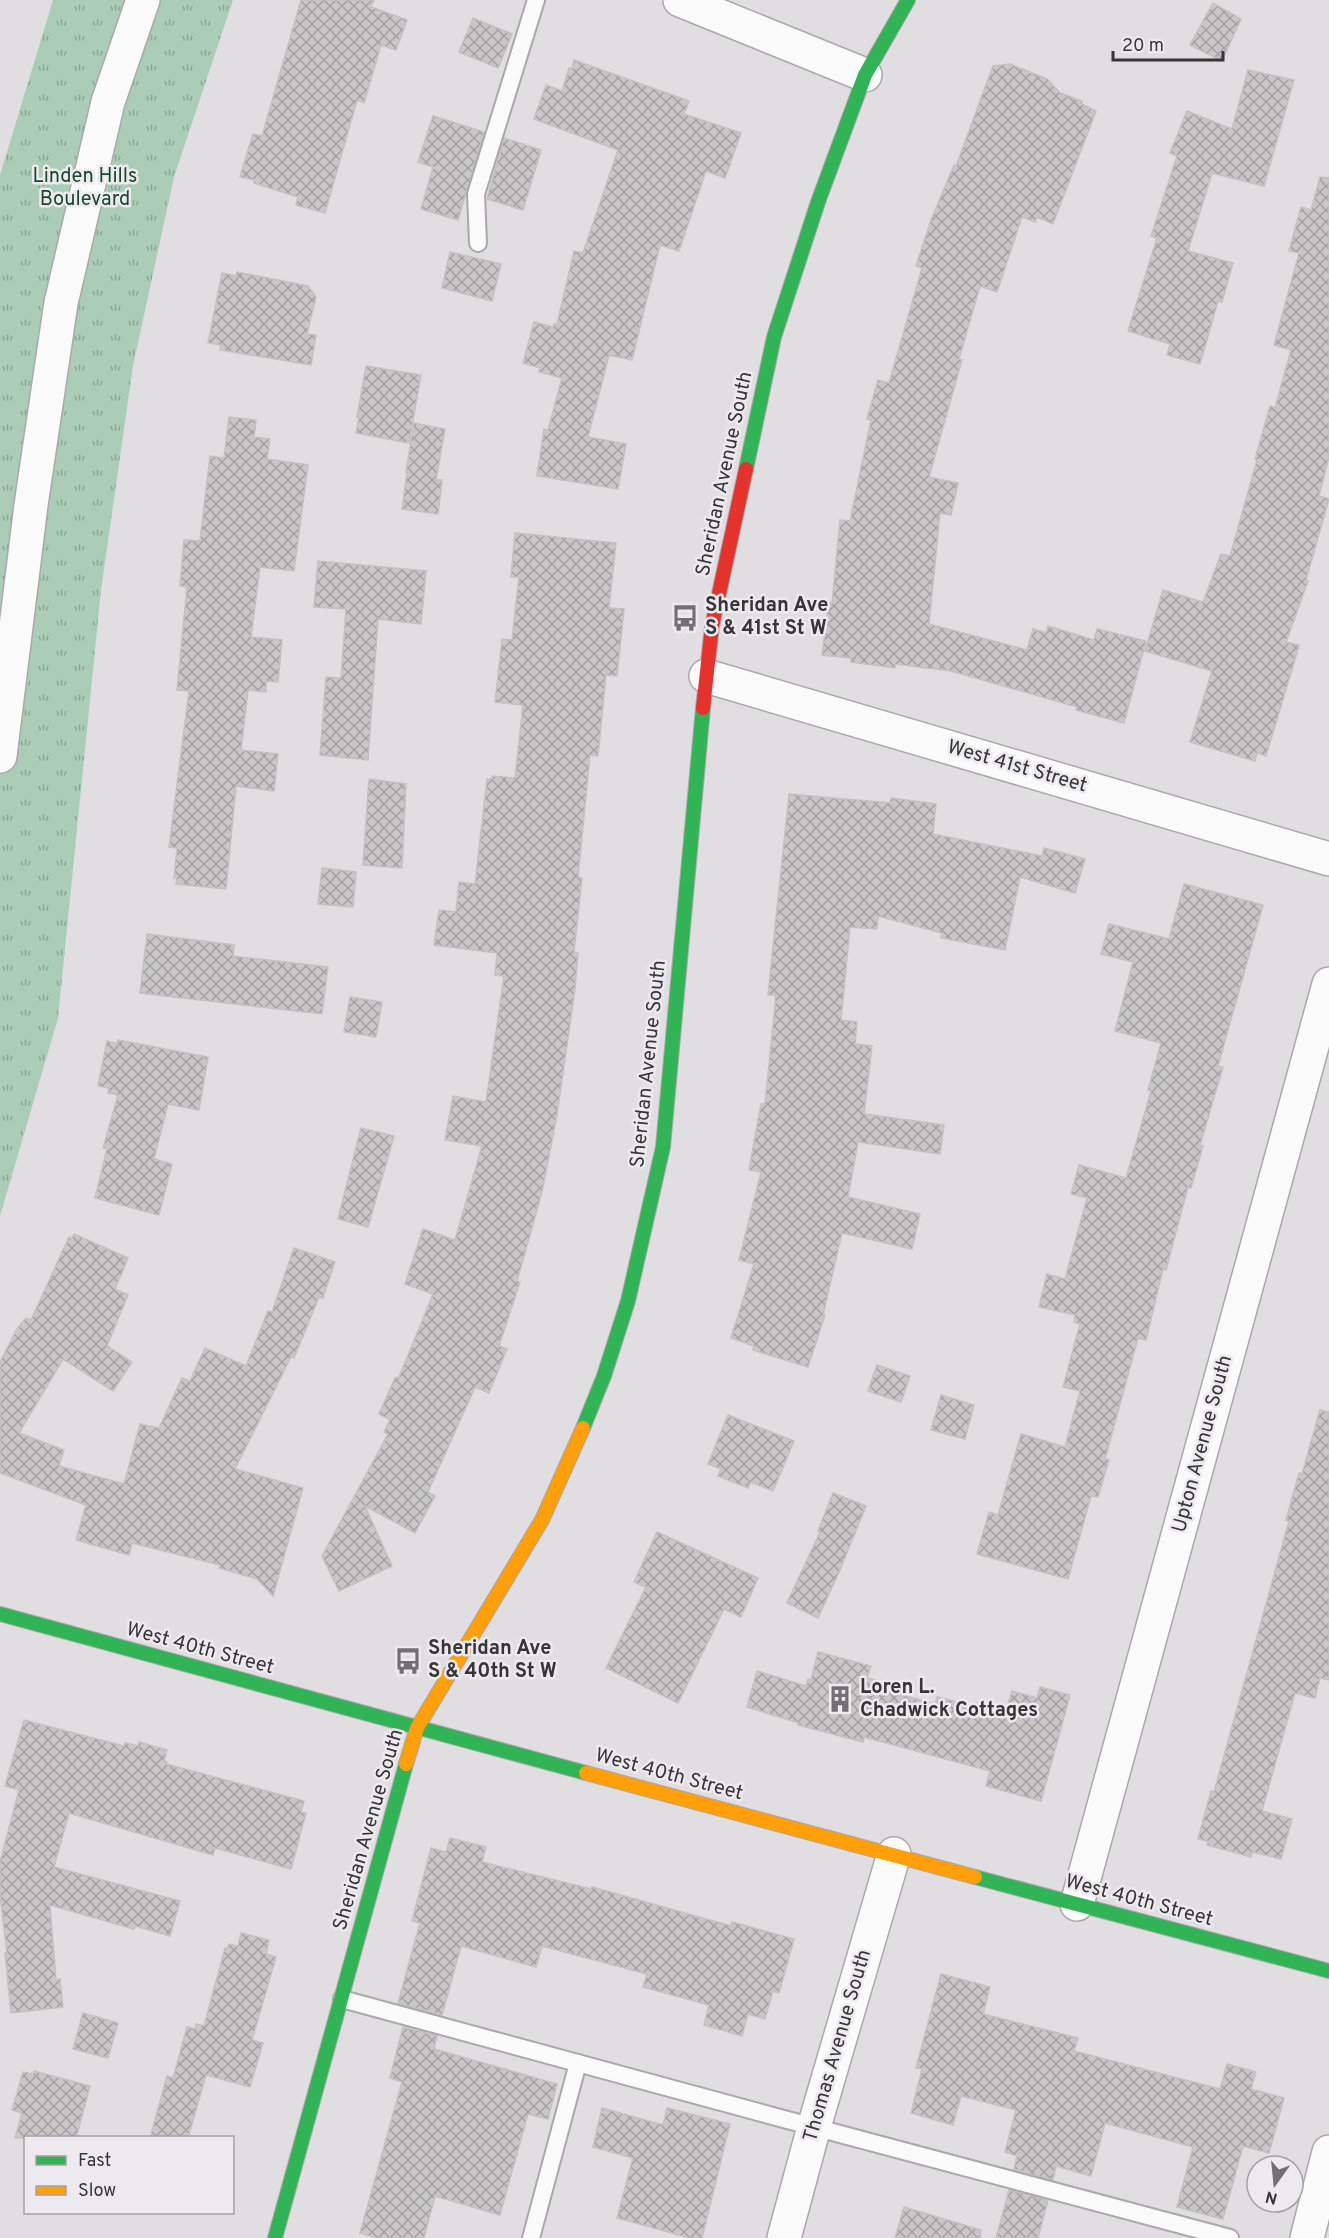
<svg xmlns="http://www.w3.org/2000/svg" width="1329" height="2238" viewBox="0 0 1329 2238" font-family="Overpass,sans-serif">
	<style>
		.park { fill: url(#park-tufts) }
		.building { fill: url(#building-cross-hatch); stroke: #c3c1c2; stroke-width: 1.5 }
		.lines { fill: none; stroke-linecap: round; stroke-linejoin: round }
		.lane-casing { stroke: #aaa8ab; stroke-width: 20 }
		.street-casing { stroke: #aaa8ab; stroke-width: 36 }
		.fast-casing { stroke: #aaa8ab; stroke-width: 16 }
		.slow-casing { stroke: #aaa8ab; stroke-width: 16 }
		.jam-casing { stroke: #aaa8ab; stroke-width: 16 }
		.lane { stroke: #fafafa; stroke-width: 16 }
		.street { stroke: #fafafa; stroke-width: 33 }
		.fast { stroke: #30b455; stroke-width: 14 }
		.slow { stroke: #ff9f0a; stroke-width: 14 }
		.jam { stroke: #e5322d; stroke-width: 14 }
		.labels { text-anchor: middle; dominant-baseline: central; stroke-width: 5; stroke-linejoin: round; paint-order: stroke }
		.park-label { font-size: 20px; fill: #17482b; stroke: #edeaef }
		.street-label { font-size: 20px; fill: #363537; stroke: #edeaef }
		.poi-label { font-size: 20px; font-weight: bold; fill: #363537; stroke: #edeaef; text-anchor: start }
	</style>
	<defs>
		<pattern id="park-tufts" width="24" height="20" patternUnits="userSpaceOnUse" patternTransform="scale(1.5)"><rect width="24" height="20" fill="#abcdb7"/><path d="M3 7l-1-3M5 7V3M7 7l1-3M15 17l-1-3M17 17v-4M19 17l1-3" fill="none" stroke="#8ca796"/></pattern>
		<pattern id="building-cross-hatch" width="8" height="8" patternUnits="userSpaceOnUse" patternTransform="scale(1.5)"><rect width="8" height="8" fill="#c8c6c7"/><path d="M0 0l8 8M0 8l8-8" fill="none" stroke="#a3a2a2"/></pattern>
	</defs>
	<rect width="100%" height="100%" fill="#e0dee1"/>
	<!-- park -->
	<path class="park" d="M53,0H233L174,177L133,366L101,590L58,1018L0,1216V175Z"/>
	<!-- building -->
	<g class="building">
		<path d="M301,0H374L371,7L407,20L396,50L381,45L364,103L357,100L325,213L296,205L298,197L254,183V180L240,177L253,134L262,136Z"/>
		<path d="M1213,3L1241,19L1222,61L1190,45Z"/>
		<path d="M473,18L512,34L498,68L459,52Z"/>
		<path d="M574,60L689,101L684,114L741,133L725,178L706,171L679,251L660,245L632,360L609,355L588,437L626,444L618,489L537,476L544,429L548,430L562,378L539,372L540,368L523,363L534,322L553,327L554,324H557L574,251L583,253L618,150L534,119L546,85L562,91L569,68L572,69Z"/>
		<path d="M1010,64L1047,79L1060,93L1082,101V104L1096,111L1053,224L1037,217L1035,222L1022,217L997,292L980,286L959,359L962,360L929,477L958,483L951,515L940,513L929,624L1027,650L1033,629L1046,633L1048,626L1094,640L1097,629L1146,641L1124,723L1076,710L1077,707L951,671L895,664V668L851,662V658L822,655L829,602L832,603L840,520L850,521L871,420L867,419L878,380L889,383L922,268L916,266L931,220L954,165L956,166L993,66Z"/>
		<path d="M1248,70L1294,80L1264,186L1212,173L1188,251L1233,263L1222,302L1218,301L1200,364L1167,355L1170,344L1128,331L1157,238L1151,236L1177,156L1170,153L1187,111L1232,129Z"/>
		<path d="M433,116L484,132L458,220L421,209L433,167L418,162Z"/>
		<path d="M504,138L541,150L523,210L487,199Z"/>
		<path d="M1320,177L1329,178V457L1319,496L1329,499L1306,580L1308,581L1286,642L1299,645L1294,663L1266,756L1257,753L1255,761L1190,742L1212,671L1145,651L1163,590L1203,602L1221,554L1230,556L1257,460L1255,459L1270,406L1275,408L1291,350L1274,345L1299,253L1289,251L1301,207L1311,210Z"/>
		<path d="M450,252L501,264L492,301L442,288Z"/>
		<path d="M237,272L308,286L316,297L307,334L316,335L311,365L220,350L221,345L208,343L222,273L236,276Z"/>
		<path d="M366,366L421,375L409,443L356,433L359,418L357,417Z"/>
		<path d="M229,417L256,420L254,437L270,439L267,459L308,465L294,571L260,567L251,637L282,640L278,682L266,681V692L248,690L241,750L278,754L274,791L236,786L226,889L176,884L177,878H174L177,848L169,847L189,691L177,690L187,587L180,586L184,540L200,541L210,456L224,458Z"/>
		<path d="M414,423L445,429L436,480H442L438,514L402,509L407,472H406Z"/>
		<path d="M515,533L616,543L609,608L624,609L617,676L606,675L598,756L590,755L578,877L582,878L574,952L578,953L575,989L557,1115L542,1192L517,1281L520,1282L499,1346L507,1349L489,1393L475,1387L428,1492L435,1496L415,1533L365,1506L392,1566L339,1591L322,1556L388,1434L384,1432L390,1420L379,1414L395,1378L399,1377L433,1294L405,1284L423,1229L455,1240L482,1146L445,1140L453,1096L486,1102L504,976L495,975L497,953L434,945L439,910L456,912L459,882L475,884L487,779H492V776L515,778L523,705L495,702L502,639L512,640L519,577H511Z"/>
		<path d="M318,561L426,571L421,624L378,619L368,760L320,755L326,677L341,678L346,609L314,607Z"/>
		<path d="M369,779L406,784L402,868L363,865Z"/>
		<path d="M789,794L890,803L891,798L936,804L933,834L1042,856L1044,848L1085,859L1075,893L1020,877L1005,950L941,938L942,933L878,916L877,929L850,927L841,1020L857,1022L855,1044L872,1046L864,1114L944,1125L940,1154L858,1142L848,1197L920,1214L912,1249L842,1233L823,1315H825L808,1367L753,1350L754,1346L731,1338L754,1264L739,1260L761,1172L749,1170L761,1104H765L776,995H768Z"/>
		<path d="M322,868L356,872L353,907L318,904Z"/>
		<path d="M1184,884L1263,905L1218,1066L1223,1067L1200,1145L1203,1146L1191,1188L1188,1187L1166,1270L1163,1269L1146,1340L1138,1338L1105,1459L1109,1460L1098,1497L1091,1496L1068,1579L977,1554L989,1512L998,1515L1021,1434L1065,1447L1080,1391L1063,1387L1080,1324L1074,1322L1075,1315L1039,1307L1047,1274L1065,1279L1087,1198L1071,1194L1079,1165L1126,1178L1151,1091L1148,1090L1161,1043L1115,1031L1133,962L1101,954L1109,924L1169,939Z"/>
		<path d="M147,934L234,945L233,956L328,967L322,1014L140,993Z"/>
		<path d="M350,997L382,1002L376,1037L344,1032Z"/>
		<path d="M118,1040L208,1057L199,1110L168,1104L154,1159L172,1164L159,1215L95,1198L107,1149L103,1148L118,1095L108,1093L109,1088L98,1086L107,1041L117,1044Z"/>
		<path d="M361,1128L394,1136L368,1227L338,1219Z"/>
		<path d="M74,1234L128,1258L115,1289L128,1295L107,1346L132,1362L113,1391L63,1359L19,1433L64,1450L59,1466L124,1484L140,1424L159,1428L182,1378L190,1381L205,1348L246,1366L268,1311L272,1312L294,1248L335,1262L323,1298L319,1297L294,1358L291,1357L235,1469L303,1488L273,1596L257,1579L219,1568L220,1565L132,1543L129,1555L76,1540L86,1505L0,1473V1362L17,1329L26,1318L31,1320L69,1237L71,1239Z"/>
		<path d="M877,1365L910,1376L901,1402L868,1391Z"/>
		<path d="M941,1395L974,1405L965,1439L931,1430Z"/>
		<path d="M1320,1410L1329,1412V1680L1320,1678L1315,1698L1295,1693L1262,1811L1292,1819L1281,1859L1252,1852L1251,1857L1207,1845L1208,1841L1198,1839L1211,1791L1214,1792L1289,1521L1286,1520L1299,1473L1302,1474Z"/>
		<path d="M728,1415L794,1441L773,1491L751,1482L748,1488L718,1476L721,1469L708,1464Z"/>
		<path d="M833,1493L866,1506L840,1570L818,1618L787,1603L820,1532L818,1531Z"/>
		<path d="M657,1532L758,1578L741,1617L724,1609L678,1703L606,1668L646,1587L634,1582Z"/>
		<path d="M818,1652L871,1666L867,1678L879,1681L877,1688L935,1704L937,1697L974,1706L975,1703L1006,1711L1012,1691L1037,1698L1040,1687L1070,1695L1041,1801L986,1786L990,1771L864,1737L863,1742L798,1725L799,1723L747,1707L757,1671L806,1686L808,1679L811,1680Z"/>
		<path d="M24,1720L124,1746L125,1743L138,1746L139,1742L167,1750L164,1761L167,1762L166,1764L304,1801L301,1812L306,1813L291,1869L215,1848L213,1855L69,1813L54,1867L180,1901L170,1936L135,1926L134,1929L50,1905L56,1980L60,1979L63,2007L11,2013L5,1953H7L0,1895V1862L19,1790L5,1786Z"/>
		<path d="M450,1838L486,1847L482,1862L591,1889L592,1887L731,1926L732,1922L794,1939L779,1993L773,1991L765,2019L748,2014L742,2036L704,2025L709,2005L643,1987L647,1974L542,1946L536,1967L461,1946L442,2015L398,2003L420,1923L412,1921L431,1848L446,1852Z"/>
		<path d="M241,1933L269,1940L266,1954L276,1957L252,2040L263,2043L250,2087L206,2075L188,2138H150L167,2076L173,2078L187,2027L195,2029L196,2024L204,2026L225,1948L227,1949L229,1944L238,1946Z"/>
		<path d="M941,1974L990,1987L983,2014L1078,2038L1074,2051L1220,2089L1227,2064L1256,2072L1251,2089L1284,2098L1269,2153L1243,2146L1223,2219L1177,2207L1193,2147L1105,2123L1091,2176L1056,2166L1053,2180L1014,2169L1017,2156L1005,2152L1016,2110L961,2096L953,2125L911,2113L922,2069L916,2068Z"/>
		<path d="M83,2013L118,2023L108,2058L73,2049Z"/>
		<path d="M403,2027L437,2036L434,2049L557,2084L548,2119L528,2114L500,2215L435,2196L424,2238H378L360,2233L402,2082L390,2078Z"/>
		<path d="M34,2071L90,2086L76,2138H15L22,2113L12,2110L23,2072L33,2074Z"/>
		<path d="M602,2108L663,2125L667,2108L730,2124L702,2238H690L617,2218L633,2158L593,2147Z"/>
		<path d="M1009,2190L1048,2200L1038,2238H996Z"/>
		<path d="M904,2207L981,2230L980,2238H895Z"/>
	</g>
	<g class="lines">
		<defs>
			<g id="lane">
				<path d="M478,243L476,194L536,0"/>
				<path d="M342,1999L780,2118L1230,2238"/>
				<path d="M531,2238L578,2063"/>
			</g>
			<g id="street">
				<path d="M680,0L865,75"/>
				<path d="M706,676L1329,859"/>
				<path d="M0,756L31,505L61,303L108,102L143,0"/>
				<path d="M1077,1904L1329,984"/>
				<path d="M784,2238L814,2127L894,1854"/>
				<path d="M1307,2238L1329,2152"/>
			</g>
			<g id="fast">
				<path d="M746,469L774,337L818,202L865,75L908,0"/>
				<path d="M583,1428L604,1376L628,1301L663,1147L703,708"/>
				<path d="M0,1614L586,1773"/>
				<path d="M975,1877L1329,1971"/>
				<path d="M275,2238L406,1764"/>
			</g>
			<g id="slow">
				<path d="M406,1764L417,1728L542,1520L583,1428"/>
				<path d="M586,1773L975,1877"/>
			</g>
			<path id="jam" d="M703,708L712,626L746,469"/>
		</defs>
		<!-- lane casing -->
		<use href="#lane" class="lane-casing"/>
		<!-- street casing -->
		<use href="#street" class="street-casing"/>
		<!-- fast casing -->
		<use href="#fast" class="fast-casing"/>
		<!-- slow casing -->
		<use href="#slow" class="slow-casing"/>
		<!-- jam casing -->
		<use href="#jam" class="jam-casing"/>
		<!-- lane -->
		<use href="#lane" class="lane"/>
		<!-- street -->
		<use href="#street" class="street"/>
		<!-- fast -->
		<use href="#fast" class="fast"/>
		<!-- slow -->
		<use href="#slow" class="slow"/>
		<!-- jam -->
		<use href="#jam" class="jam"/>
	</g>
	<!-- icons -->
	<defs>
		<symbol id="bus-bare" viewBox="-9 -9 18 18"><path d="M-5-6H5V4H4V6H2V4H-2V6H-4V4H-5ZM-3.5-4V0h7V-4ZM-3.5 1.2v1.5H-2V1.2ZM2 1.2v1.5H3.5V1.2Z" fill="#727072" stroke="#edeaef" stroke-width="2.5" paint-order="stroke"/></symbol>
		<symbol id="building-bare" viewBox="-9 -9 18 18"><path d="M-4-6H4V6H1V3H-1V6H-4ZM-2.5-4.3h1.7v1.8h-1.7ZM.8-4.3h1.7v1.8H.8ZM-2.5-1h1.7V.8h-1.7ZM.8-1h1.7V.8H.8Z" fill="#727072" stroke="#edeaef" stroke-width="2.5" paint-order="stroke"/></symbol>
	</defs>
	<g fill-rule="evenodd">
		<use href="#bus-bare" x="666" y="599" width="38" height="38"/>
		<use href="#bus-bare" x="389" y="1642" width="38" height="38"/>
		<use href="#building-bare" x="821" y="1680" width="38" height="38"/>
	</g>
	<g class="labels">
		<!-- park labels -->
		<g class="park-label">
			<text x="85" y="177">Linden Hills<tspan x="85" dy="23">Boulevard</tspan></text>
		</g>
		<!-- street labels -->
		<g class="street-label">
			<text transform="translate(725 474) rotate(-78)">Sheridan Avenue South</text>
			<text transform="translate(1017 767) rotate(16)">West 41st Street</text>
			<text transform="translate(649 1064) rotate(-84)">Sheridan Avenue South</text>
			<text transform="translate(1203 1444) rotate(-75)">Upton Avenue South</text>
			<text transform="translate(200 1649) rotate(15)">West 40th Street</text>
			<text transform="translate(669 1775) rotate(15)">West 40th Street</text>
			<text transform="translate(369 1830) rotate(-74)">Sheridan Avenue South</text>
			<text transform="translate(1139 1901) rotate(15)">West 40th Street</text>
			<text transform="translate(838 2046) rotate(-74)">Thomas Avenue South</text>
		</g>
		<!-- poi labels -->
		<g class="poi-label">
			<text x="705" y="606">Sheridan Ave<tspan x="705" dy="23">S &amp; 41st St W</tspan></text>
			<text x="428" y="1649">Sheridan Ave<tspan x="428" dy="23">S &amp; 40th St W</tspan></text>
			<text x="860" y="1688">Loren L.<tspan x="860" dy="23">Chadwick Cottages</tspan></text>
		</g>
	</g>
	<!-- legend -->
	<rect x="24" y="2136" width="210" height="78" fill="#edeaef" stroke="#a4a2a5" stroke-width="1.5"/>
	<rect x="36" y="2156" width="30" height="9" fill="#30b455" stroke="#a4a2a5" stroke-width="1.5"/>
	<text x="78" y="2166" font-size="18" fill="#363537">Fast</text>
	<rect x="36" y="2186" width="30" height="9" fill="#ff9f0a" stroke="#a4a2a5" stroke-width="1.5"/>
	<text x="78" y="2196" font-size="18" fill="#363537">Slow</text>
	<!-- north arrow -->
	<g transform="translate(1275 2184) rotate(195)"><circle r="28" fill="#edeaef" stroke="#a4a2a5" stroke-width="1.5"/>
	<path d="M0-4.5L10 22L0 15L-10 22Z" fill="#727072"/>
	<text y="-9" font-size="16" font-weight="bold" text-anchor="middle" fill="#363537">N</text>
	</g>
	<!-- scale -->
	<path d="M1113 51v9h110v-9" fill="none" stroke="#363537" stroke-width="3"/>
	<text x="1122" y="51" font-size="18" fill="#363537" stroke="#edeaef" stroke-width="4.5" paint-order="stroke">20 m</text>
</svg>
